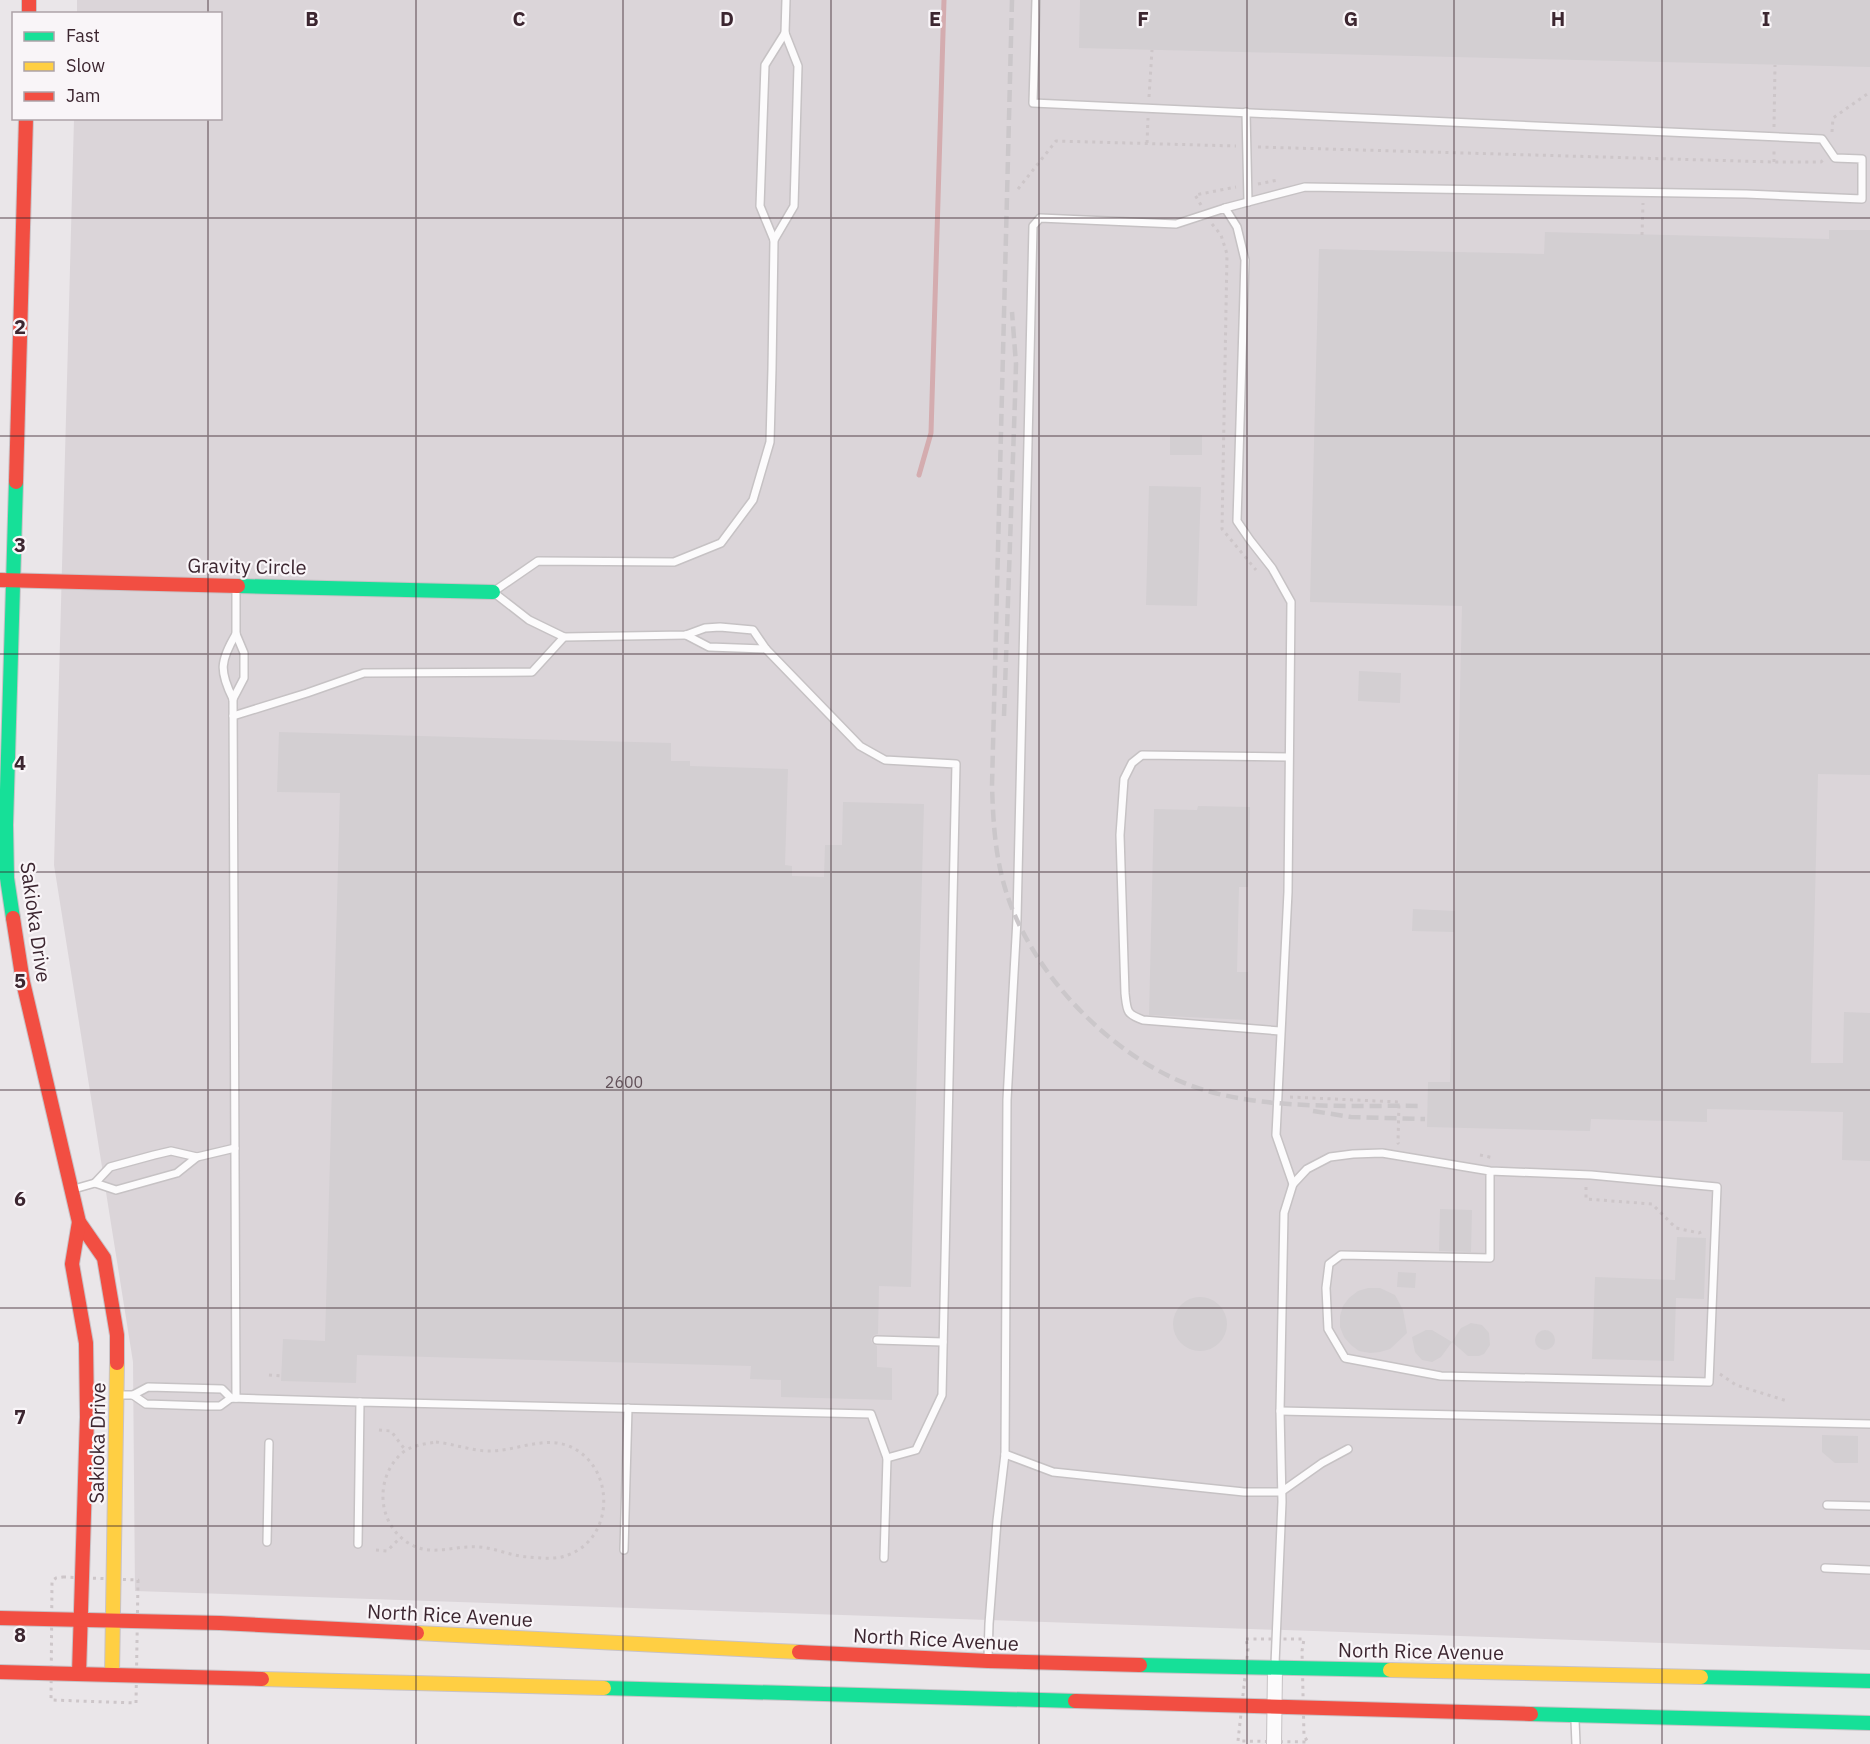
<svg xmlns="http://www.w3.org/2000/svg" width="1870" height="1744" viewBox="0 0 1870 1744" font-family="'IBM Plex Sans',sans-serif">
	<style>
		.built { fill: #dbd5d9 }
		.lines { fill: none; stroke-linecap: round; stroke-linejoin: round }
		.stream { stroke: #d4acaf; stroke-width: 5 }
		.building { fill: #d3cfd2 }
		.lane-casing { stroke: #c6c2c4; stroke-width: 10 }
		.street-casing { stroke: #c6c2c4; stroke-width: 16 }
		.fast-casing { stroke: #c8c2c6; stroke-width: 16 }
		.slow-casing { stroke: #c8c2c6; stroke-width: 16 }
		.jam-casing { stroke: #c8c2c6; stroke-width: 16 }
		.path { stroke: #cdc6c9; stroke-width: 3; stroke-dasharray: 3 4.5; stroke-linecap: butt }
		.lane { stroke: #fcfbfc; stroke-width: 7 }
		.street { stroke: #fcfbfc; stroke-width: 14 }
		.fast { stroke: #16e098; stroke-width: 14 }
		.slow { stroke: #ffcf43; stroke-width: 14 }
		.jam { stroke: #f24e42; stroke-width: 14 }
		.rail { stroke: #cbc7ca; stroke-width: 4.5; stroke-dasharray: 12 6; stroke-linecap: butt }
		.grid { fill: none; stroke: #3c2630; stroke-width: 1.5; stroke-opacity: 0.55 }
		.labels { text-anchor: middle; dominant-baseline: central; stroke-width: 4.5; stroke-linejoin: round; paint-order: stroke }
		.number-label { font-size: 16px; fill: #625159 }
		.street-label { font-size: 20px; fill: #3c2630; stroke: #f9f5f8 }
		.grid-label { font-size: 20px; text-anchor: middle; font-weight: bold; fill: #3c2630; stroke: #f9f5f8; stroke-width: 4.5; stroke-linejoin: round; paint-order: stroke }
	</style>
	<rect width="100%" height="100%" fill="#eae6e9"/>
	<!-- built -->
	<path class="built" d="M77,0H1870V1650L135,1591L133,1362L54,865L74,119L220,118V14L77,13Z"/>
	<g class="lines">
		<!-- stream -->
		<path class="stream" d="M919,475L931,433L944,0"/>
	</g>
	<!-- building -->
	<g class="building">
		<path d="M1080,0H1870V67L1079,48Z"/>
		<path d="M1829,230H1870V775L1818,774L1811,1063H1843L1844,1012L1870,1013V1161L1842,1160L1843,1112L1707,1109V1122L1591,1119L1590,1131L1427,1127L1428,1082H1450L1454,932L1412,931L1413,909L1455,911L1462,606L1310,602L1319,249L1544,254L1545,232L1829,239Z"/>
		<rect x="1170" y="435" width="32" height="20"/>
		<path d="M1149,486L1201,487L1197,606L1146,605Z"/>
		<path d="M1359,671L1401,673L1400,703L1358,701Z"/>
		<path d="M279,732L671,743V761H690V766L788,769L785,865L792,866V876L824,877L825,845H842L843,802L924,804L911,1287L879,1286L878,1334L874,1335L871,1339L872,1343L877,1346V1367L892,1368V1400L781,1397V1380L750,1379L751,1366L357,1355L356,1383L281,1381L283,1339L325,1341L340,793L277,792Z"/>
		<path d="M1198,806L1250,807L1248,887H1239L1237,972H1248L1247,1020L1149,1015L1154,809L1197,810Z"/>
		<path d="M1440,1209L1472,1210L1471,1252L1439,1251Z"/>
		<path d="M1677,1237L1706,1238L1704,1299L1676,1298L1674,1361L1592,1359L1595,1277L1675,1280Z"/>
		<path d="M1398,1272L1416,1273L1415,1288L1397,1287Z"/>
		<path d="M1368,1288H1380L1395,1295L1403,1310L1407,1333L1390,1349L1380,1352L1370,1353L1359,1351L1351,1345L1344,1337L1340,1327V1316L1343,1306L1349,1298L1358,1291Z"/>
		<circle cx="1200" cy="1324" r="27"/>
		<path d="M1471,1323L1482,1325L1489,1333L1490,1345L1484,1354L1479,1356H1468L1452,1342L1441,1357L1432,1362L1422,1360L1415,1352L1412,1337L1426,1330H1432L1452,1342L1461,1328Z"/>
		<circle cx="1545" cy="1340" r="10"/>
		<path d="M1822,1435L1858,1436V1463H1835L1822,1452Z"/>
	</g>
	<g class="lines">
		<defs>
			<g id="lane">
				<path d="M1036,0L1033,103L1822,139L1835,158L1862,159V199L1746,194L1305,187L1225,208"/>
				<path d="M1246,112L1248,202"/>
				<path d="M774,240L794,206L798,66L785,33L786,0"/>
				<path d="M686,635L709,647L766,649"/>
				<path d="M564,637L529,620L493,592L538,561L674,562L721,543L753,500L770,442L772,369L774,240L760,206L765,65L785,33"/>
				<path d="M233,699L244,678V653L236,634V586"/>
				<path d="M233,716L307,693L364,673L532,672L564,637L686,635L705,628L720,627L753,630L766,649L860,746L885,760L956,764L942,1395L916,1450L887,1458L871,1414L360,1402L358,1544"/>
				<path d="M1280,1031L1143,1020C1126,1014 1127,1011 1125,993L1120,835L1124,779L1132,763L1142,755L1288,757"/>
				<path d="M95,1183L110,1167L154,1155L171,1151L197,1157"/>
				<path d="M74,1189L95,1183L116,1190L177,1173L197,1157L235,1148"/>
				<path d="M877,1340L943,1342"/>
				<path d="M119,1395H133L146,1404L206,1406H220L231,1398L360,1402"/>
				<path d="M133,1395L148,1387L222,1389L231,1398"/>
				<path d="M236,1398L233,699C219,671 220,661 236,634"/>
				<path d="M1280,1411L1870,1424"/>
				<path d="M1005,1454L1053,1472L1244,1492H1281L1322,1463L1348,1449"/>
				<path d="M1827,1505L1870,1506"/>
				<path d="M267,1542L269,1443"/>
				<path d="M624,1550L628,1408"/>
				<path d="M884,1558L887,1458"/>
				<path d="M1825,1568L1870,1570"/>
				<path d="M988,1658L989,1624L997,1521L1005,1454L1007,1100L1017,919L1033,226L1040,218L1176,224L1225,208L1237,227L1245,260L1237,521L1250,540L1272,568L1291,602L1288,892L1276,1135L1293,1184"/>
				<path d="M1275,1664L1282,1502L1280,1411L1284,1213L1293,1184L1307,1169L1330,1157L1353,1154L1382,1153L1490,1171L1591,1175L1717,1187L1709,1382L1441,1376L1345,1358L1328,1329L1326,1288L1329,1264L1341,1255L1490,1258V1171"/>
				<path d="M1575,1720L1576,1744"/>
			</g>
			<path id="street" d="M1274,1744L1275,1669"/>
			<g id="fast">
				<path d="M238,586L493,592"/>
				<path d="M13,918L7,878L6,825L16,482"/>
				<path d="M1140,1665L1390,1670"/>
				<path d="M1701,1677L1870,1681"/>
				<path d="M604,1688L1075,1701"/>
				<path d="M1531,1714L1870,1723"/>
			</g>
			<g id="slow">
				<path d="M417,1633L799,1652"/>
				<path d="M1390,1670L1701,1677"/>
				<path d="M112,1675L117,1363"/>
				<path d="M262,1679L604,1688"/>
			</g>
			<g id="jam">
				<path d="M29,0V14"/>
				<path d="M16,482L26,118"/>
				<path d="M0,580L238,586"/>
				<path d="M13,918L23,982L79,1222L104,1258L117,1335V1363"/>
				<path d="M79,1222L72,1264L86,1343L87,1417L79,1674"/>
				<path d="M0,1618L220,1623L417,1633"/>
				<path d="M799,1652L988,1661L1140,1665"/>
				<path d="M0,1672L262,1679"/>
				<path d="M1075,1701L1531,1714"/>
			</g>
		</defs>
		<!-- lane casing -->
		<use href="#lane" class="lane-casing"/>
		<!-- street casing -->
		<use href="#street" class="street-casing"/>
		<!-- fast casing -->
		<use href="#fast" class="fast-casing"/>
		<!-- slow casing -->
		<use href="#slow" class="slow-casing"/>
		<!-- jam casing -->
		<use href="#jam" class="jam-casing"/>
		<!-- path -->
		<g class="path">
			<path d="M1149,97L1152,50"/>
			<path d="M1774,127L1775,65"/>
			<path d="M1832,132L1833,118L1870,92"/>
			<path d="M1147,143L1148,118"/>
			<path d="M1258,147L1774,162H1821L1823,160"/>
			<path d="M1774,162V149"/>
			<path d="M1258,184L1278,180"/>
			<path d="M1018,189L1056,141L1236,146"/>
			<path d="M1201,205L1195,195L1236,187"/>
			<path d="M1212,224L1221,235L1227,254L1222,529L1256,570"/>
			<path d="M1642,235L1643,203"/>
			<path d="M1290,1097L1399,1102L1398,1143L1399,1144"/>
			<path d="M1480,1155L1494,1158"/>
			<path d="M1586,1187V1199L1652,1204L1676,1228L1699,1233L1703,1231"/>
			<path d="M1720,1374L1736,1385L1787,1401"/>
			<path d="M269,1375L282,1376"/>
			<path d="M379,1430L391,1431L406,1451"/>
			<path d="M436,1442C454,1444 472,1451 490,1451C514,1451 542,1437 566,1445C615,1462 617,1537 568,1555C556,1560 540,1558 528,1557C511,1556 495,1548 479,1547C457,1545 437,1555 416,1547C378,1531 372,1480 402,1453C412,1445 424,1444 436,1442Z"/>
			<path d="M376,1550L387,1551L400,1538"/>
			<path d="M63,1577L138,1580L136,1703L51,1700L52,1581L56,1578Z"/>
			<path d="M1246,1639H1304L1302,1651L1304,1736L1308,1742L1238,1741L1248,1649Z"/>
		</g>
		<!-- lane -->
		<use href="#lane" class="lane"/>
		<!-- street -->
		<use href="#street" class="street"/>
		<!-- fast -->
		<use href="#fast" class="fast"/>
		<!-- slow -->
		<use href="#slow" class="slow"/>
		<!-- jam -->
		<use href="#jam" class="jam"/>
		<!-- rail -->
		<g class="rail">
			<path d="M1012,0L992,785C993,820 995,855 1005,888C1031,977 1121,1068 1211,1092C1279,1110 1353,1105 1423,1106"/>
			<path d="M1004,716L1015,399L1016,364L1012,312"/>
			<path d="M1313,1111L1351,1117L1425,1119"/>
		</g>
	</g>
	<!-- grid -->
	<path class="grid" d="M208,0V14M416,0V1744M623,0V1744M831,0V1744M1039,0V1744M1247,0V1744M1454,0V1744M1662,0V1744M208,118V1744M0,218H1870M0,436H1870M0,654H1870M0,872H1870M0,1090H1870M0,1308H1870M0,1526H1870"/>
	<g class="labels">
		<!-- number labels -->
		<g class="number-label">
			<text x="624" y="1082">2600</text>
		</g>
		<!-- street labels -->
		<g class="street-label">
			<text transform="translate(247 566) rotate(1)">Gravity Circle</text>
			<text transform="translate(36 922) rotate(82)">Sakioka Drive</text>
			<text transform="translate(97 1443) rotate(-89)">Sakioka Drive</text>
			<text transform="translate(450 1615) rotate(3)">North Rice Avenue</text>
			<text transform="translate(936 1639) rotate(3)">North Rice Avenue</text>
			<text transform="translate(1421 1651) rotate(1)">North Rice Avenue</text>
		</g>
	</g>
	<g class="grid-label">
		<text x="312" y="26">B</text>
		<text x="519" y="26">C</text>
		<text x="727" y="26">D</text>
		<text x="935" y="26">E</text>
		<text x="1143" y="26">F</text>
		<text x="1351" y="26">G</text>
		<text x="1558" y="26">H</text>
		<text x="1766" y="26">I</text>
		<text x="20" y="334">2</text>
		<text x="20" y="552">3</text>
		<text x="20" y="770">4</text>
		<text x="20" y="988">5</text>
		<text x="20" y="1206">6</text>
		<text x="20" y="1424">7</text>
		<text x="20" y="1642">8</text>
	</g>
	<!-- legend -->
	<rect x="12" y="12" width="210" height="108" fill="#f9f5f8" stroke="#ada2a8" stroke-width="1.5"/>
	<rect x="24" y="32" width="30" height="9" fill="#16e098" stroke="#ada2a8" stroke-width="1.5"/>
	<text x="66" y="42" font-size="18" fill="#3c2630">Fast</text>
	<rect x="24" y="62" width="30" height="9" fill="#ffcf43" stroke="#ada2a8" stroke-width="1.5"/>
	<text x="66" y="72" font-size="18" fill="#3c2630">Slow</text>
	<rect x="24" y="92" width="30" height="9" fill="#f24e42" stroke="#ada2a8" stroke-width="1.5"/>
	<text x="66" y="102" font-size="18" fill="#3c2630">Jam</text>
</svg>
